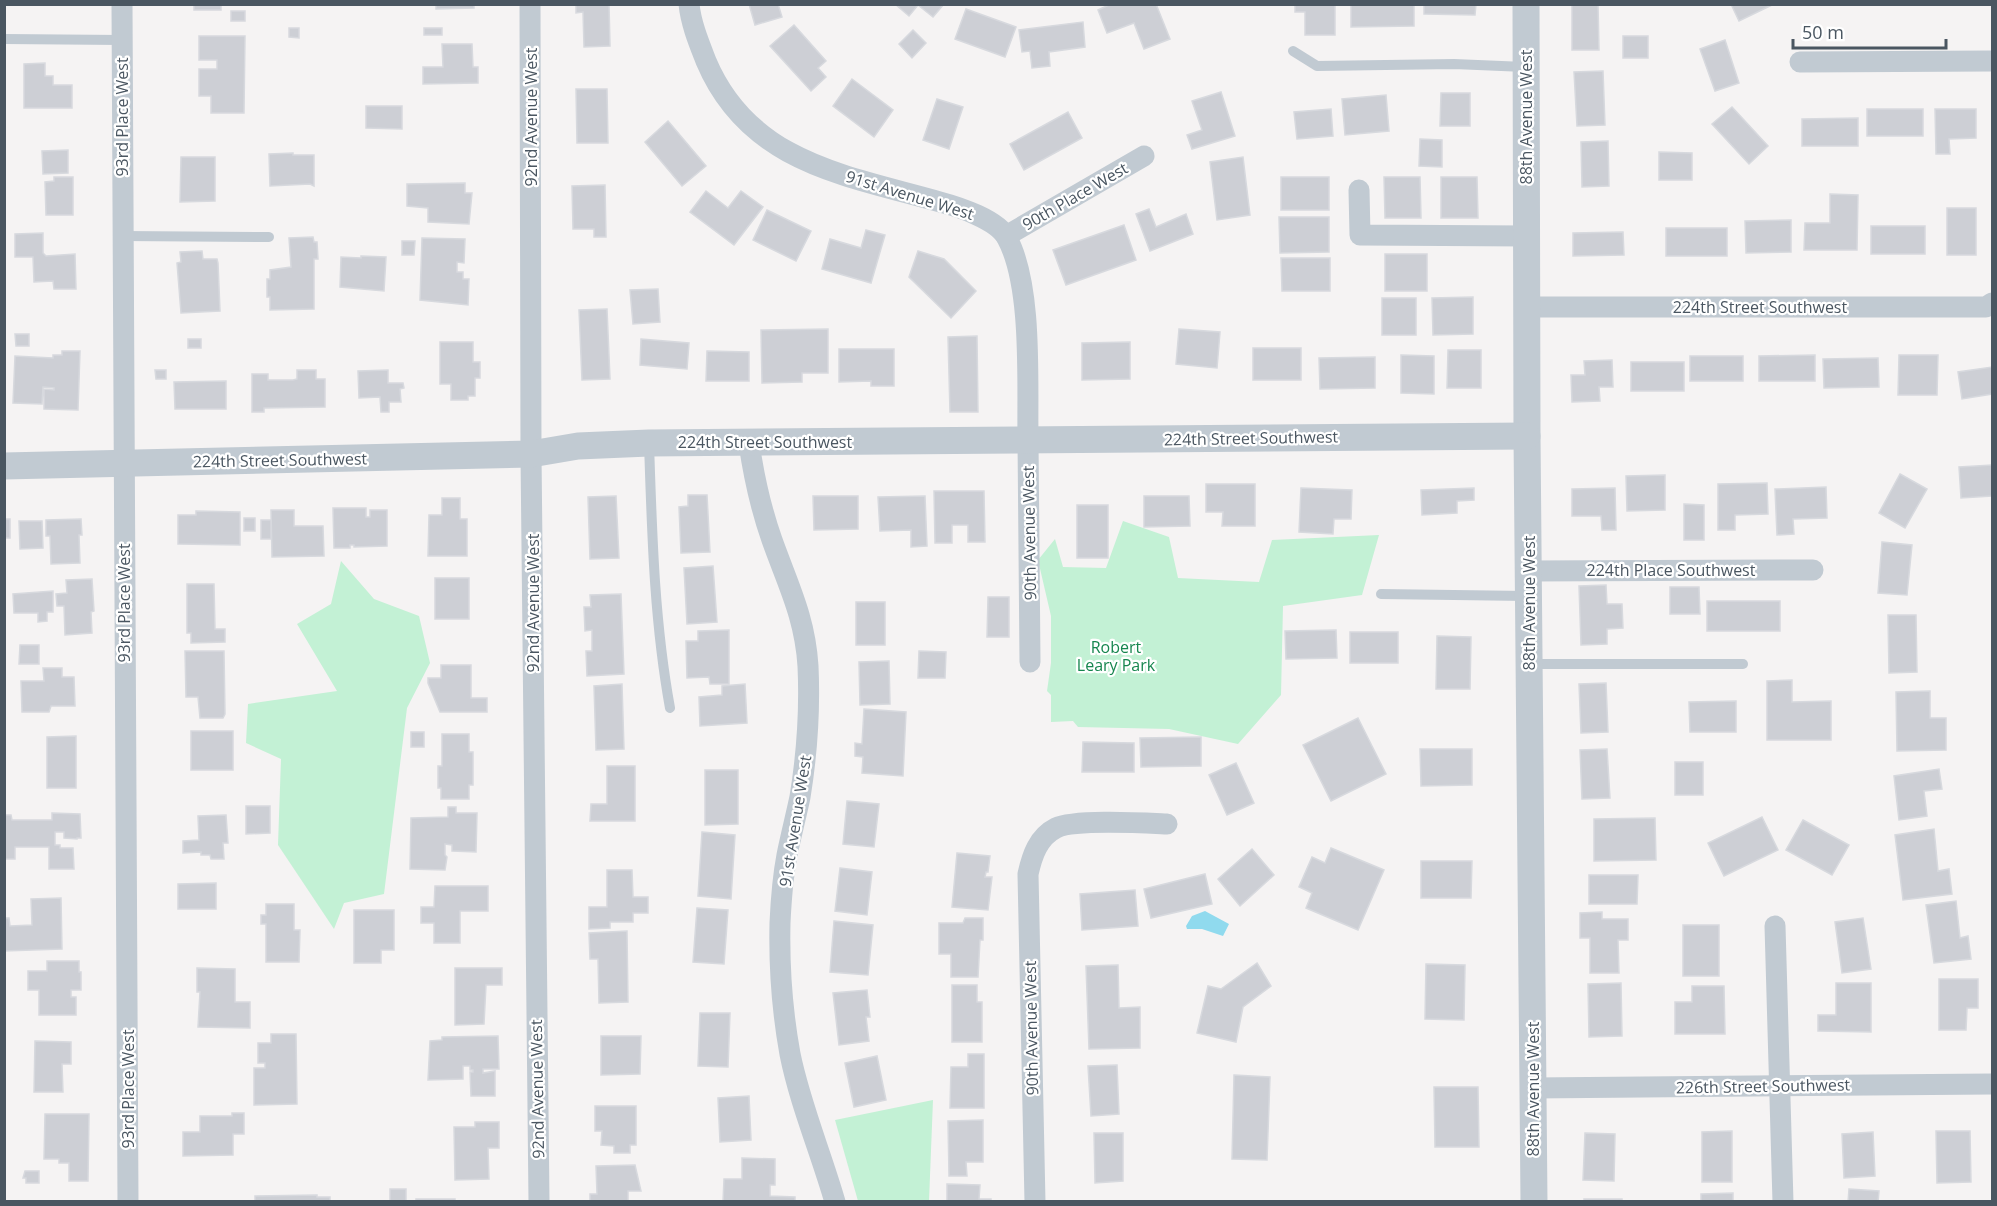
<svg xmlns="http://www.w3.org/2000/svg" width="1997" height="1206" viewBox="0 0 1997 1206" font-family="'Open Sans',sans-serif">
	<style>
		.green { fill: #c3f1d5 }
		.water { fill: #90daee }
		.building { fill: #cdcfd5; stroke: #d7d9de; stroke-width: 1.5 }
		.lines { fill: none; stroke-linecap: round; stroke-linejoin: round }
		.service { stroke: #c1cad2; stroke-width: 10 }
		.minor { stroke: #c1cad2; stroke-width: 21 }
		.tertiary { stroke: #c1cad2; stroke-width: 27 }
		.labels { text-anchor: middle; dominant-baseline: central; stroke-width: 4.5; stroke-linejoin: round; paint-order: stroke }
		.street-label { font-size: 16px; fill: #4a5661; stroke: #fff }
		.park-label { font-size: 16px; fill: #17864f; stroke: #fff }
	</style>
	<rect width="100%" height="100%" fill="#f5f3f3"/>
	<!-- green -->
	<g class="green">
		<path d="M1123,521L1169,537L1178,578L1259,582L1272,540L1379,535L1362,595L1283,606L1281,695L1238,744L1169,729L1078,727L1073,721L1051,722V695L1047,691L1051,663V616L1038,560L1055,539L1063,567L1106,568Z"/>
		<path d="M341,561L374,599L419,616L430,663L407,708L384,894L344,903L334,929L278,845L281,759L246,743L248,704L337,691L297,624L331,604Z"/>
		<path d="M933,1100L929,1201H858L835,1120Z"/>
	</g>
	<!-- water -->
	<path class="water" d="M1205,911L1229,924L1223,936L1202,929H1187L1186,926L1192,916Z"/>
	<!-- building -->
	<g class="building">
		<rect x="194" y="4" width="27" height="6"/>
		<path d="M436,4H474V8L436,9Z"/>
		<path d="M576,4H609L610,46L584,47L583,12L576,13Z"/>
		<path d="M749,4H778L782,17L755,25Z"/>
		<path d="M895,4H944L933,17L918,5L909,16Z"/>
		<path d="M1111,4H1156L1170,39L1144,49L1134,23L1107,33L1098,10Z"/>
		<path d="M1295,4H1335V35H1305V12H1295Z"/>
		<path d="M1351,4H1414V26L1351,27Z"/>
		<path d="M1424,4H1476L1475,15L1424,14Z"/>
		<path d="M1572,4H1598L1599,50H1572Z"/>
		<path d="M1731,4H1774L1739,21Z"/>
		<path d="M966,9L1016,27L1005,57L955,39Z"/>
		<rect x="231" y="11" width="14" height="10"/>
		<path d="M1083,22L1085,47L1049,52L1050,66L1032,68L1030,51L1022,52L1019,30Z"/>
		<path d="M794,25L826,61L818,68L826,77L811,91L770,46Z"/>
		<path d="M289,28H299V38L289,37Z"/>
		<rect x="424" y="28" width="18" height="7"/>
		<path d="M913,30L926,43L912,58L899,44Z"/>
		<path d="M199,36H245L244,113H211V96H199V69H217V60H199Z"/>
		<rect x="1623" y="36" width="25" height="22"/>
		<path d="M1725,40L1739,83L1715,91L1700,49Z"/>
		<path d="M442,44H472L473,67H478V83L423,84V67H443Z"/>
		<path d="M45,63V76H53V85H72V108H24V64Z"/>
		<path d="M1603,71L1605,125L1577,126L1574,72Z"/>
		<path d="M852,79L893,110L874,137L833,106Z"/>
		<path d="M576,89H607L608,143H577Z"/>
		<path d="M1221,92L1235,136L1192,149L1187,135L1202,130L1192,101Z"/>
		<path d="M1441,93H1470V126H1440Z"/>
		<path d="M1386,95L1389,131L1345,135L1342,99Z"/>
		<path d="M937,99L963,107L949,149L923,140Z"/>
		<path d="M366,106H402V129L366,128Z"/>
		<path d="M1732,107L1768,146L1749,164L1712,124Z"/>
		<path d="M1331,109L1333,136L1297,139L1294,112Z"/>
		<rect x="1867" y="109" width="56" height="27"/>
		<path d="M1935,109H1976V138L1949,139L1950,154H1936Z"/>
		<path d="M1068,112L1082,138L1024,170L1010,144Z"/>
		<path d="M1858,118V146H1802V119Z"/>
		<path d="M668,121L706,166L682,186L645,142Z"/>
		<path d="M1420,139L1442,140V167L1419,166Z"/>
		<path d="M1608,141L1609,186L1582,187L1581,142Z"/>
		<path d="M68,150V173L43,174L42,151Z"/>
		<path d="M1659,152L1692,153V180H1659Z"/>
		<path d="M293,153V155H314V186L310,184L270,186L269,154Z"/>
		<path d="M181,157H215V201L180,202Z"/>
		<path d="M1243,157L1250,215L1217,220L1210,162Z"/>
		<path d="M54,177H73V215H46L45,182L54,181Z"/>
		<rect x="1281" y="177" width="48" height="33"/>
		<path d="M1384,177H1420L1421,218H1385Z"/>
		<path d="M1441,177H1477L1478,218H1441Z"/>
		<path d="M465,183V193H472L469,224L428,222V208L407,206V184Z"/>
		<path d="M605,185L606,237H594V229H573L572,186Z"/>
		<path d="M706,191L728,208L741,191L763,207L734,245L690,212Z"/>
		<path d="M1830,194L1858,195L1857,250H1804L1805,223H1830Z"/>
		<rect x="1947" y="208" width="29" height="47"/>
		<path d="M1149,209L1156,227L1186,214L1193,234L1150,251L1136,214Z"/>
		<path d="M767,210L811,231L796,261L753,240Z"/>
		<path d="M1279,217H1329V252L1280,253Z"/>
		<path d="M1791,220V252L1746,253L1745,221Z"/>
		<path d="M1124,225L1136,260L1066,285L1053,250Z"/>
		<rect x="1871" y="226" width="54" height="28"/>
		<rect x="1666" y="228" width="61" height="28"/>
		<path d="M866,230L885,235L871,283L822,269L830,239L861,248Z"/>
		<path d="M1623,232L1624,255L1573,256V233Z"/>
		<path d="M43,233V253L46,256L75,254L76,289H54L53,281L34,282L33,257H15V234Z"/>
		<path d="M313,237L314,242H317L318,259H314V309L270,310V297H267V279H270V270L291,267L289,238Z"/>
		<path d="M422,238L465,239L464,263L457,262V272H463V279H469L468,305L420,300Z"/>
		<path d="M402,241H415L414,255H402Z"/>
		<path d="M202,251L203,259H217L218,263L220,311L181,313L177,263L181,262L180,252Z"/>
		<path d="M918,251L944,259L976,291L951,318L909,277Z"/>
		<rect x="1385" y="254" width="42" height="37"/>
		<path d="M361,256L386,257L384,291L340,287L341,257L361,258Z"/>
		<path d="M1281,258H1330V291H1282Z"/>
		<path d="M658,289L660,322L633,324L630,290Z"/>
		<path d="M1473,297V334L1433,335L1432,298Z"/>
		<rect x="1382" y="298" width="34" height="37"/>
		<path d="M607,309L610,379L582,380L579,310Z"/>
		<path d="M828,329V373H802V382L762,383L761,330Z"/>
		<path d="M1179,329L1220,332L1217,368L1176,364Z"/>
		<path d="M15,334H29V346H16Z"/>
		<path d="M977,336L978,412H950L948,337Z"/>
		<rect x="188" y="339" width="13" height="9"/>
		<path d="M641,339L689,343L687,369L640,365Z"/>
		<path d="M440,342H473V362H480V378H475V396H468V400H451V384H440Z"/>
		<path d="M1130,342V379L1082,380V343Z"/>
		<rect x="1253" y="348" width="48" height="32"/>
		<path d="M839,349H894V386H871V381L839,382Z"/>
		<path d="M1448,350H1481V388H1447Z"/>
		<path d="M62,351H80L78,410L44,409V389L54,390V388L43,387L42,404L13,403L15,356L53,358V355H62Z"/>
		<path d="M707,351L749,352V381H706Z"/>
		<path d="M1401,355L1434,356V394L1401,393Z"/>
		<path d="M1815,355V381H1759V356Z"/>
		<path d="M1899,355H1938L1937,395H1898Z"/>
		<rect x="1690" y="356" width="53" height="25"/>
		<path d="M1375,357V388L1320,389L1319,358Z"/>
		<path d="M1878,358L1879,387L1824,388L1823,359Z"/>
		<path d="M1612,360L1613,387H1599L1600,401L1572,402L1571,375H1585L1584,361Z"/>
		<rect x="1631" y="362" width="53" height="29"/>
		<path d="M1992,367V394L1962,399L1958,372Z"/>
		<path d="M155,370H166V379H156Z"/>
		<path d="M297,370H316V379H325V407L264,408V412H252V374H268V380H293L297,379Z"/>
		<path d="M388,370V383H403L404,388L400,389L401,402H389V412H381L380,397L359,398L358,371Z"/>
		<path d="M226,381V409H175L174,382Z"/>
		<path d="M1992,465V496L1961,498L1959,467Z"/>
		<path d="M1900,474L1927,489L1905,528L1879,513Z"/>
		<path d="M1665,475V510L1627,511L1626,476Z"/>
		<path d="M1767,483L1768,514L1735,515V530H1718V484Z"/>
		<path d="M1206,484H1255V526H1222L1223,512H1206Z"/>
		<path d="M1826,487L1827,518L1793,519L1794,534L1777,535L1775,489Z"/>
		<path d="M1301,488L1352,490L1351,519H1334L1333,534L1299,532Z"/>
		<path d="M1474,488V500L1457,501V513L1422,515L1421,490Z"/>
		<path d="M1615,488L1616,530H1602L1601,516H1572V489Z"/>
		<path d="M934,491H984L985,542H968V525H952V543H935Z"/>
		<path d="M688,495H707L710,552L681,553L679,507L688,506Z"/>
		<path d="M616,496L619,558L590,559L588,497Z"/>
		<path d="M813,496H858V529L814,530Z"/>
		<path d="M925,496L927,546L911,547V530L880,531L878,497Z"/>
		<path d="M1144,496H1189L1190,526L1144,527Z"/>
		<path d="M442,498H460V519H467V556H428L429,515H442Z"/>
		<path d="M1684,504L1704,505V540H1684Z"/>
		<rect x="1077" y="505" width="31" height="53"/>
		<path d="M333,508H366V517H370V510H387V546L354,547V545H350V548H334Z"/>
		<path d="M271,510H294V526H323L324,556L272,557Z"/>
		<path d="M196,511L240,512V545L178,544V515H196Z"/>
		<rect x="244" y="518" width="11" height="13"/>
		<rect x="4" y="519" width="6" height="19"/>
		<path d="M81,519L82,535H79L80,563L51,564L50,536H46V520Z"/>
		<rect x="261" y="520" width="10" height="19"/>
		<path d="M19,521H42L43,548L20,549Z"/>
		<path d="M1882,542L1912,545L1907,595L1878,593Z"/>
		<path d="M713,566L717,622L687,624L684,568Z"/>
		<rect x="435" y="578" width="34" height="41"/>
		<path d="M92,579L94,611L91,612L92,633L65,635L64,606H57L56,594L67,593L66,580Z"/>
		<path d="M187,584H214L215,629H225V642L191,643V633H187Z"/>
		<path d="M1606,585L1607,604H1622L1623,628L1607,629V644L1581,645L1579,586Z"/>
		<path d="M1670,587H1699L1700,614H1670Z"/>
		<path d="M53,591V612H47V621L38,622V613H14L13,594Z"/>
		<path d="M621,594L624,674L587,676L586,651H592V630L585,631L584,607H591L590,595Z"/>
		<path d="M988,597H1009V637H987Z"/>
		<rect x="1707" y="601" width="73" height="30"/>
		<rect x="856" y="602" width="29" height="43"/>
		<path d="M1888,615H1916L1917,672L1889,673Z"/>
		<path d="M729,630V684H710L709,677L687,678L686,641H698V631Z"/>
		<path d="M1336,630L1337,658L1286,659L1285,631Z"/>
		<rect x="1350" y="632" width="48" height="31"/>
		<path d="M1437,636L1471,637L1470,689H1436Z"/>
		<path d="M20,645H39V664H19Z"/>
		<path d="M185,651H224L225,714L223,718H200L198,697H186Z"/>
		<path d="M919,651L946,652L945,678H918Z"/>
		<path d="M889,661L890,704L860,705L859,662Z"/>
		<path d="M441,665H471V698H487V712H440L428,683V678H441Z"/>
		<path d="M43,668H62V677H74L75,706H51L49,712H22L21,681H44Z"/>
		<path d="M1792,680V702L1831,701V740H1767V681Z"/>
		<path d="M1606,683L1608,732L1581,733L1579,684Z"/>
		<path d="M622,684L624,749L596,750L594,686Z"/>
		<path d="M745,684L747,723L700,726L699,697L722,695V686Z"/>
		<path d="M1930,691V718H1946V750L1897,751L1896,692Z"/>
		<path d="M1736,701V732H1690L1689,702Z"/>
		<path d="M864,709L906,712L903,776L862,773L863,757L855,756V743L862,744Z"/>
		<path d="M1358,718L1386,774L1331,801L1303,745Z"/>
		<rect x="191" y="731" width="42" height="39"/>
		<rect x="411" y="732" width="13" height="15"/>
		<path d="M442,734H469V752H473V785H469V799H441V788H438V766H442Z"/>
		<path d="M76,736V788H47V737Z"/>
		<path d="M1201,737V766L1141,767L1140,738Z"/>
		<path d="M1083,742L1134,743V772H1082Z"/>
		<path d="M1420,749H1472V785L1421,786Z"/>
		<path d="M1607,749L1610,798L1582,799L1580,750Z"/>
		<rect x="1675" y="762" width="28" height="33"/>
		<path d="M1236,763L1254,803L1227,815L1209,775Z"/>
		<path d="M607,766H635V821H590L591,804H607Z"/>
		<path d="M1939,769L1942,789L1924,791L1927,816L1899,820L1894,776Z"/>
		<path d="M705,770H738V824L705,825Z"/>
		<path d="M847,801L879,804L874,847L843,844Z"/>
		<path d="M246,806H270V833L246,834Z"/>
		<path d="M448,807H456V813H477L476,852L452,851V845L445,844V855L447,857L445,870L410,869L411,818L448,817Z"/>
		<path d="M52,813L80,814L81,838H77V839L64,838V832H55V845H60V848H73L74,869H49V847H15V859H4V815H11L12,820H52Z"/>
		<path d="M226,815L228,843H223L224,859H211L210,855H201V852L183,853V841L199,840L198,816Z"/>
		<path d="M1762,817L1778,850L1724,876L1708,843Z"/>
		<path d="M1655,818L1656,860L1594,861V819Z"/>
		<path d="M1803,820L1849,845L1832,875L1786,850Z"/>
		<path d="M1934,829L1938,871L1949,869L1952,894L1903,900L1895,835Z"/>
		<path d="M702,832L735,835L731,899L698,896Z"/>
		<path d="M1331,848L1384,870L1358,930L1306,908L1312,893L1299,887L1312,857L1325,863Z"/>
		<path d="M1252,849L1274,875L1240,906L1218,879Z"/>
		<path d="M957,853L990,856L988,872H986L985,877H992L988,910L952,907Z"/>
		<path d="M1421,861H1472L1471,898H1421Z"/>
		<path d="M840,868L872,872L867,915L835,911Z"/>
		<path d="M607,870H632L633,897H648V913H633V922H610V928L589,929V907H607Z"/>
		<path d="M1205,874L1212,904L1151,918L1144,889Z"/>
		<path d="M1589,875H1638L1637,904H1589Z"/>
		<path d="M216,883V909H178V884Z"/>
		<path d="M435,886H488V911H460V943H434V923H421V907H434Z"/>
		<path d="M1135,890L1138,926L1082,930L1080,894Z"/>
		<path d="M61,898L62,949L4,951V912L5,918H9L10,926L32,925L31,899Z"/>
		<path d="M1956,901L1960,938L1968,936L1971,959L1934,963L1926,905Z"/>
		<path d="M266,904H294V930H300L299,962H266V924H261V915H266Z"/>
		<path d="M697,908L728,910L724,964L693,962Z"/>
		<path d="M354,910H394V950H381V963H354Z"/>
		<path d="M1602,912V919H1628V940H1618L1619,973H1590V938H1580V913Z"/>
		<path d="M965,918H983V940H980L978,977H951V954H939V923H963Z"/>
		<path d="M1863,918L1871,969L1842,973L1835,922Z"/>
		<path d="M834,921L873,925L868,975L830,972Z"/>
		<rect x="1683" y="925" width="36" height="51"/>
		<path d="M627,931L628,1002L599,1003L598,959H590L589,933Z"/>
		<path d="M47,961H79V972H81V990H71V997H76V1015H39V990H28V971H47Z"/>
		<path d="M1257,963L1271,986L1243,1007L1236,1042L1197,1033L1208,986L1221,989Z"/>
		<path d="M1426,964L1465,965L1464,1020L1425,1019Z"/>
		<path d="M1118,965L1119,1008L1140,1007V1048L1089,1049L1086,966Z"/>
		<path d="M197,968L235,969V1002H250V1028L198,1027L200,992H197Z"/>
		<path d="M455,968H502V985H486L484,1024L455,1025Z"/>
		<path d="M1939,979H1978V1008H1967L1966,1030H1939Z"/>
		<path d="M1621,983L1622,1036L1589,1037L1588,984Z"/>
		<path d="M1836,983H1871V1032L1818,1031V1015H1836Z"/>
		<path d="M952,985H977V1002H982V1042H952Z"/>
		<path d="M1692,986H1724L1725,1034H1675V1002H1692Z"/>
		<path d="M867,990L870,1017H866L869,1041L839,1045L833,993Z"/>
		<path d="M700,1013H730L728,1067L698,1066Z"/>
		<path d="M271,1034H296L297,1104L254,1105V1068H265V1063H258V1043H271Z"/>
		<path d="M498,1036L499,1069H483V1073L495,1071V1096H471L470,1072H473V1070H470V1066H463V1079L428,1080L430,1041L442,1040V1037Z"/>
		<path d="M601,1036H641L640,1074L601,1075Z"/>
		<path d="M35,1041L71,1042V1064H62L63,1092H34Z"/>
		<path d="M968,1054H984V1108H950L951,1067H968Z"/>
		<path d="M877,1056L886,1100L854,1107L845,1063Z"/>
		<path d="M1117,1065L1119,1114L1091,1116L1088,1066Z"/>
		<path d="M1234,1075L1270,1077L1267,1160L1232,1159Z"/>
		<path d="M1434,1087H1478L1479,1147H1435Z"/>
		<path d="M749,1096L751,1140L720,1142L718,1098Z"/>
		<path d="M595,1106H636V1145H630V1153H614V1146L601,1145L602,1131H595Z"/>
		<path d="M232,1113H244V1134H233V1155L183,1156V1132H200V1116H232Z"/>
		<path d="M45,1114H89L88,1181H69V1163H59V1159H44Z"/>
		<path d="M983,1120V1162H966L967,1176H949L948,1121Z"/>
		<path d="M475,1122H499V1148H488L489,1179L455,1180L454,1127H475Z"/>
		<path d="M1732,1131V1182H1702V1132Z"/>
		<path d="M1936,1131H1970L1971,1182L1937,1183Z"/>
		<path d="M1873,1132L1875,1176L1844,1178L1842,1134Z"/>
		<path d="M1094,1133H1123V1181L1095,1183Z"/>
		<path d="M1585,1133L1615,1134L1614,1181L1583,1180Z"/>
		<path d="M742,1158L775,1159V1185H770V1196L795,1197V1202H723L724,1179H742Z"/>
		<path d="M635,1165L641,1191H628V1202H590V1194H597L596,1166Z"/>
		<path d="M25,1171H39V1183H26V1178H23Z"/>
		<path d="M947,1184L980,1185L979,1199H991V1202H947Z"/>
		<rect x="390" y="1189" width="16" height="13"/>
		<path d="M1849,1189L1879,1191L1878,1202H1848Z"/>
		<path d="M1733,1193V1202H1701V1194Z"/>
		<path d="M317,1195V1197H330V1202H255V1196Z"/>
		<rect x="416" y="1199" width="39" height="3"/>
		<rect x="1584" y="1199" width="38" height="3"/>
	</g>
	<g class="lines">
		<!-- service -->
		<g class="service">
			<path d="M4,39L122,40"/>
			<path d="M1293,51L1317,66L1454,64L1525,67"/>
			<path d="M122,236L269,237"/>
			<path d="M649,443C652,532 654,620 670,708"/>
			<path d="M1381,594L1528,596"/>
			<path d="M1529,664H1743"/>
		</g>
		<!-- minor -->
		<g class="minor">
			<path d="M122,4L128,1202"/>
			<path d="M530,4L531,454L539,1202"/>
			<path d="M689,4C691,24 699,43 706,61C749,163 845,175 940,202C959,207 998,220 1007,238C1033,286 1027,384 1028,440C1028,514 1029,588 1030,662"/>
			<path d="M1800,62L1992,61"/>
			<path d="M1359,190L1360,235L1526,236"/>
			<path d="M1006,236L1144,156"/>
			<path d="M1527,307H1986L1992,303"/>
			<path d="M749,443C754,478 760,506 772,540C788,585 805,617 808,666C810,710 807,754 800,797C796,816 791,835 787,855C783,876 781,901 780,923C779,967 782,1010 790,1054C800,1104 821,1153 835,1202"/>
			<path d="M1529,571L1813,570"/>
			<path d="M1775,926L1783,1202"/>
			<path d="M1533,1088L1992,1084"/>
			<path d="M1035,1202L1028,874C1032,856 1038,837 1056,828C1074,819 1144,823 1167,824"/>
		</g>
		<!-- tertiary -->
		<g class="tertiary">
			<path d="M1526,4L1527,436L1534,1202"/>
			<path d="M4,466L531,454L578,446L649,443L1527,436"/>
		</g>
	</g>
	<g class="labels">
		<!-- street labels -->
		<g class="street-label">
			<text transform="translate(122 117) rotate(-90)">93rd Place West</text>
			<text transform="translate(531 117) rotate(-90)">92nd Avenue West</text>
			<text transform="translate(1526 117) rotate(-90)">88th Avenue West</text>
			<text transform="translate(910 195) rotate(17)">91st Avenue West</text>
			<text transform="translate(1075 196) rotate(-30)">90th Place West</text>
			<text x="1760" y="307">224th Street Southwest</text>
			<text transform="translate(1251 438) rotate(-1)">224th Street Southwest</text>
			<text x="765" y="442">224th Street Southwest</text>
			<text transform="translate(280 460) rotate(-1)">224th Street Southwest</text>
			<text transform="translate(1029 533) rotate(-91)">90th Avenue West</text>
			<text x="1671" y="570">224th Place Southwest</text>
			<text transform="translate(124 603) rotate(-90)">93rd Place West</text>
			<text transform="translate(533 603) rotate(-90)">92nd Avenue West</text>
			<text transform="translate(1529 603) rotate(-90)">88th Avenue West</text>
			<text transform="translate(795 821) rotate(-81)">91st Avenue West</text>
			<text transform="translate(1031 1028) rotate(-91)">90th Avenue West</text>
			<text transform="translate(1763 1086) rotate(-1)">226th Street Southwest</text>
			<text transform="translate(128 1089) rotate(-90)">93rd Place West</text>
			<text transform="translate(537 1089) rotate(-91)">92nd Avenue West</text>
			<text transform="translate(1533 1089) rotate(-90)">88th Avenue West</text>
		</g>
		<!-- park labels -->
		<g class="park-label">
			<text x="1116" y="647">Robert<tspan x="1116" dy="18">Leary Park</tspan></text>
		</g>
	</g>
	<!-- border -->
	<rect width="1997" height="1206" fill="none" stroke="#4a5661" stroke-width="12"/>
	<!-- scale -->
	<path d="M1793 39v9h153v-9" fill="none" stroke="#4a5661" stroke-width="3"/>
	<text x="1802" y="39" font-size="18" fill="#4a5661" stroke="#ffffff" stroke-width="4.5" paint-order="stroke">50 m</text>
</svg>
